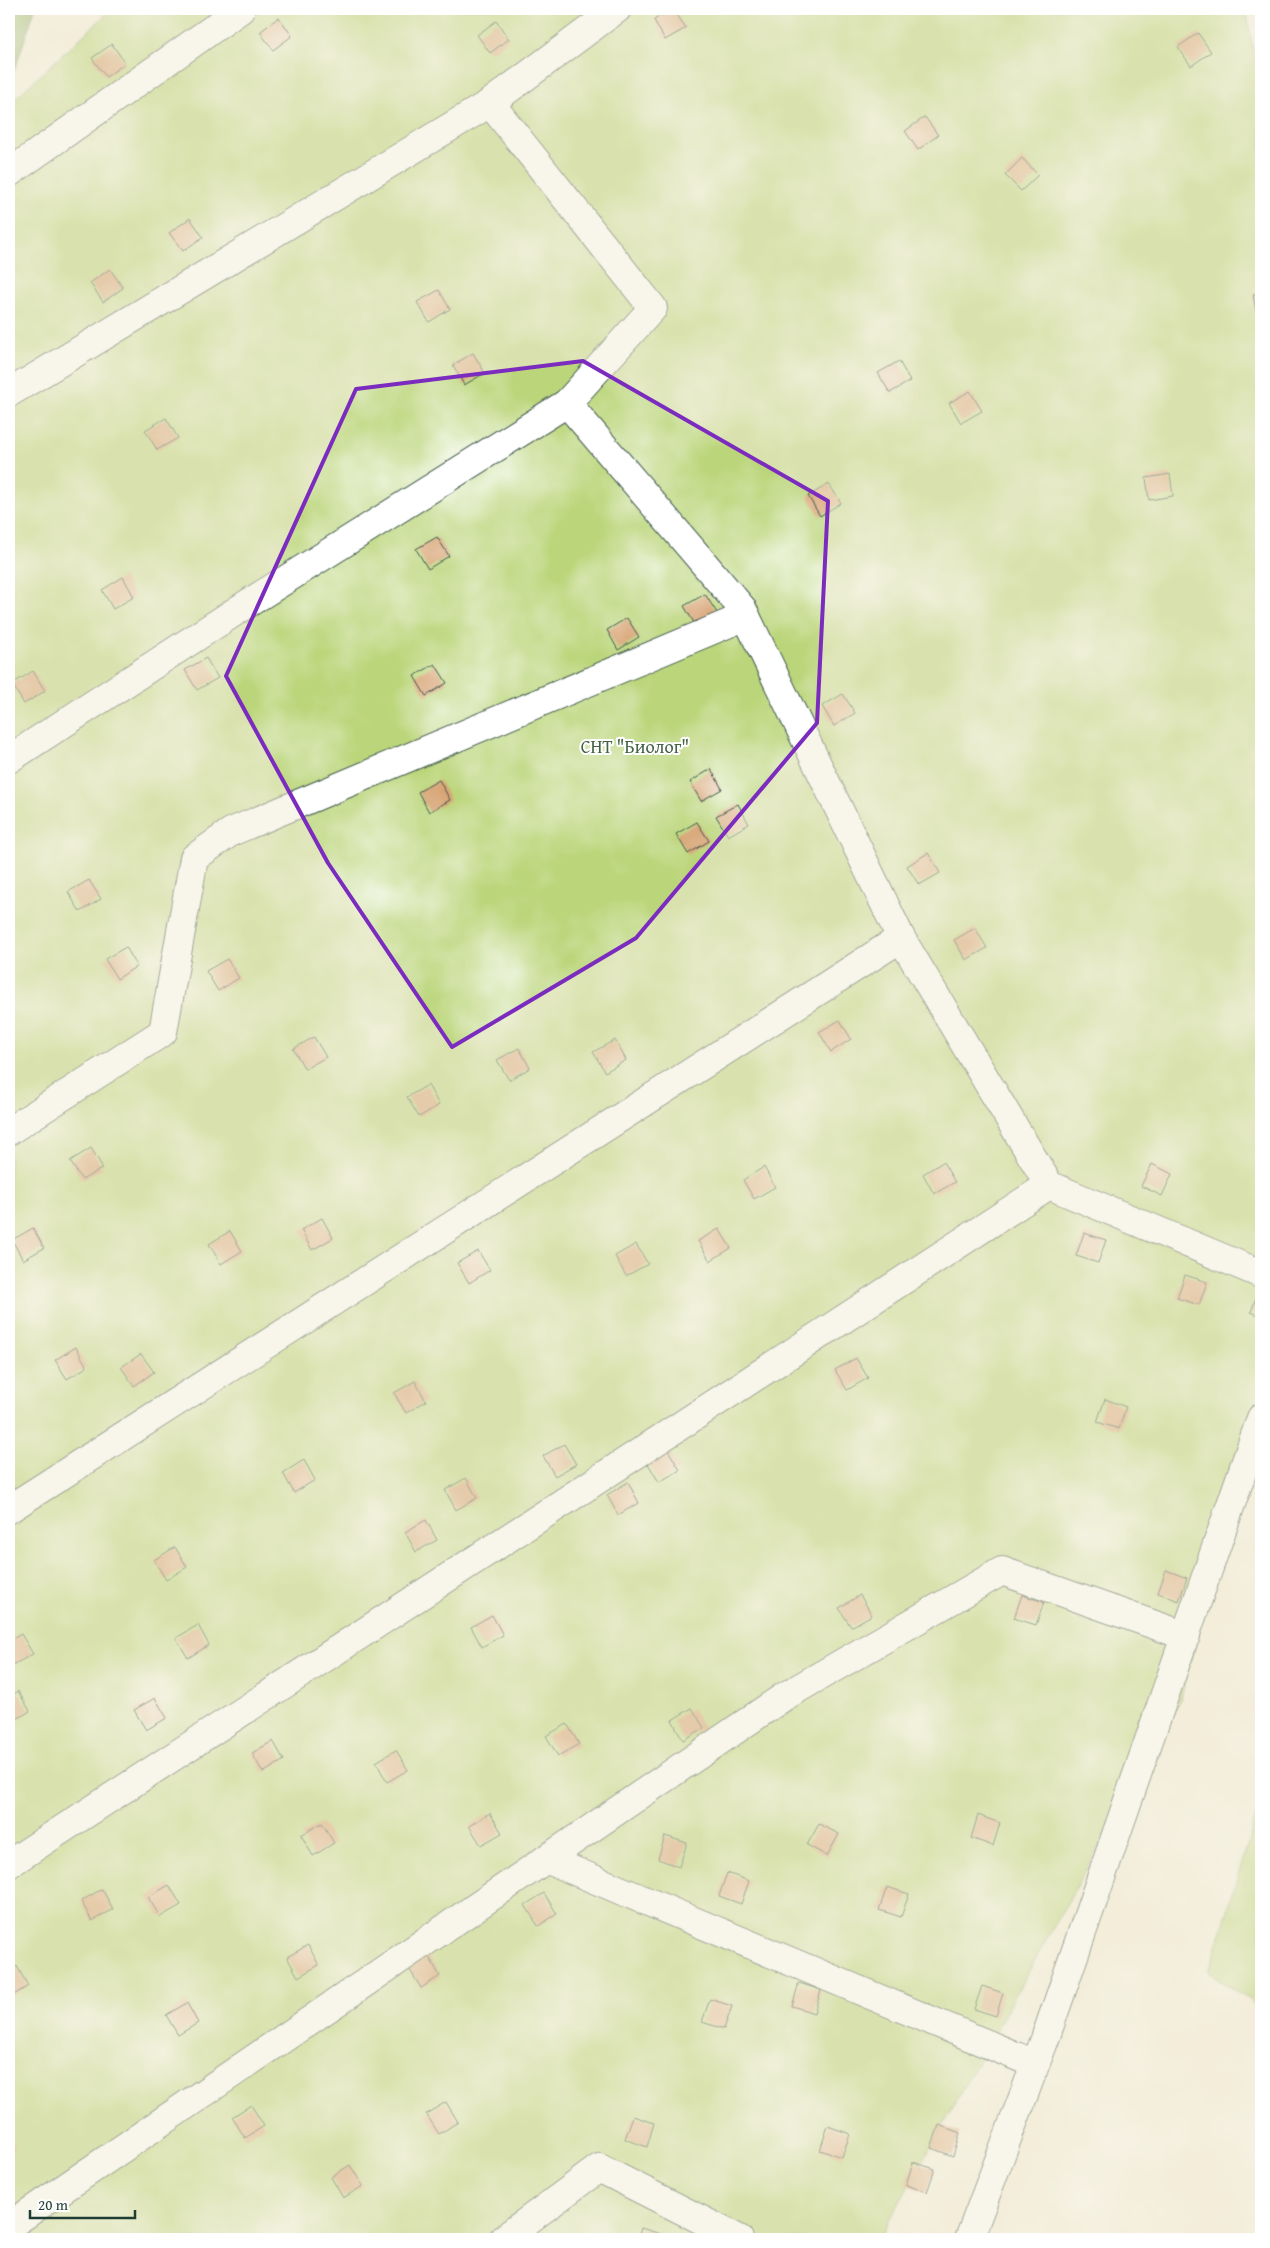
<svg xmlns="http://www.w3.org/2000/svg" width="1270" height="2248" viewBox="0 0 1270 2248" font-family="'Gentium Book Plus',serif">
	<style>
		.green { fill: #bbd57a; stroke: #6d8957 }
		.forest { fill: #94b66a; stroke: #5a7a4f }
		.building { fill: #d7a372 }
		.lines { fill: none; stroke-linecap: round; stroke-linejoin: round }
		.minor-casing { stroke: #3f574d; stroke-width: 30 }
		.minor { stroke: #fff; stroke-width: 28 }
		.marked { fill: none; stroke: #7b2cbf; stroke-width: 4; stroke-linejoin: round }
		.labels { text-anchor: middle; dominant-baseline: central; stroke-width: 4; stroke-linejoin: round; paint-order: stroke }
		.park-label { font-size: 18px; fill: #466346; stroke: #fff }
	</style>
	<rect width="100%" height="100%" fill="#fff"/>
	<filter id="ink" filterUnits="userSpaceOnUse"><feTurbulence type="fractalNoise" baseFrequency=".02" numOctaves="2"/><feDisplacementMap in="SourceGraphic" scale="10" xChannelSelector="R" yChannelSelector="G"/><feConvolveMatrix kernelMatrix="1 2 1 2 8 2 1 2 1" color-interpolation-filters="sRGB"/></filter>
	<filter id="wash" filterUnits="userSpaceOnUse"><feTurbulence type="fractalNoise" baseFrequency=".0096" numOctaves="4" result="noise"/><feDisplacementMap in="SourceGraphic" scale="20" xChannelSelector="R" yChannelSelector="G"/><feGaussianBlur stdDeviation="1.12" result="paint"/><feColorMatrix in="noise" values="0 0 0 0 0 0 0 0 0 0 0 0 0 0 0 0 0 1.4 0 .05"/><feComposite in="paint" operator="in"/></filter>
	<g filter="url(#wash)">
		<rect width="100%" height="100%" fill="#f3edd9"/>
		<!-- green -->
		<g class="green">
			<path d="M112,9H1246L1261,98V1388L1180,1701L879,2239H9V104Z"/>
			<path d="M1261,1800V2008L1209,1972Z"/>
		</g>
		<!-- forest -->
		<path class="forest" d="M9,9H35L9,86Z"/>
		<g id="blocks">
			<!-- building -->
			<g class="building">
				<path d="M673,9L686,28L665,40L654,20Z"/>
				<path d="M279,17L292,36L273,50L260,32Z"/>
				<path d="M496,21L509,39L490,53L477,35Z"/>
				<path d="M1198,33L1211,52L1191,66L1178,47Z"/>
				<path d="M112,44L125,63L106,77L92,58Z"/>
				<path d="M925,117L938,135L918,150L905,131Z"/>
				<path d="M1022,158L1038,175L1021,191L1005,175Z"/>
				<path d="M190,218L203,237L183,251L169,233Z"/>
				<path d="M110,269L123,288L103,302L90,283Z"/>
				<path d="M439,290L450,309L429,322L417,302Z"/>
				<path d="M1261,293V316L1257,317L1253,294Z"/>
				<path d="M473,353L485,373L464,385L453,365Z"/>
				<path d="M899,361L910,381L890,393L878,373Z"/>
				<path d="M970,391L982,411L961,423L949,403Z"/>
				<path d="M166,418L178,438L157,450L145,430Z"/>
				<path d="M1170,474L1173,496L1149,500L1146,478Z"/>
				<path d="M829,484L841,503L820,516L808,496Z"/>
				<path d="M437,537L449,556L428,569L416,549Z"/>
				<path d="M123,577L134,597L113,609L102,590Z"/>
				<path d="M705,594L717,613L696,626L684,606Z"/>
				<path d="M627,618L639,637L618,650L607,630Z"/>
				<path d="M206,658L218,678L197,690L185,670Z"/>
				<path d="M435,664L447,683L426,696L414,676Z"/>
				<path d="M33,671L45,691L24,704L12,684Z"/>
				<path d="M843,694L855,713L834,726L822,706Z"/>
				<path d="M711,769L722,789L701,801L690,782Z"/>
				<path d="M439,780L450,800L429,812L418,792Z"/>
				<path d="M738,804L749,824L728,836L716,816Z"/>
				<path d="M697,822L709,841L688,854L676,834Z"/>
				<path d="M928,853L940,873L919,885L907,866Z"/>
				<path d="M89,880L101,899L80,912L68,892Z"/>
				<path d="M975,928L987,948L966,960L954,940Z"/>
				<path d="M126,947L137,966L117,979L105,959Z"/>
				<path d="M227,959L239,978L218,991L206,971Z"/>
				<path d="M840,1020L851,1039L831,1052L819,1032Z"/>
				<path d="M314,1037L326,1057L305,1069L293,1049Z"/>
				<path d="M615,1040L626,1060L605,1072L593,1052Z"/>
				<path d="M519,1048L530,1068L509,1080L497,1060Z"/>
				<path d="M428,1085L439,1105L419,1117L407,1097Z"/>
				<path d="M91,1148L103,1168L82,1180L70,1161Z"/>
				<path d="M943,1162L955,1182L934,1194L923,1174Z"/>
				<path d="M1152,1164L1172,1174L1162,1196L1141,1186Z"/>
				<path d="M764,1167L775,1187L754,1199L743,1180Z"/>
				<path d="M322,1218L333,1238L312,1250L301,1230Z"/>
				<path d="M33,1228L44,1248L23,1260L12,1240Z"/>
				<path d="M719,1229L731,1248L710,1261L698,1241Z"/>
				<path d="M230,1231L242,1251L221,1264L209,1244Z"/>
				<path d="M1084,1233L1106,1240L1098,1263L1076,1256Z"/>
				<path d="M636,1244L648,1264L626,1276L615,1256Z"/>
				<path d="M478,1251L490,1270L469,1283L457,1263Z"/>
				<path d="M1185,1275L1207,1282L1199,1305L1177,1298Z"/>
				<path d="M1259,1289L1261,1290V1316L1251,1312Z"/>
				<path d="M76,1347L87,1367L67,1379L55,1360Z"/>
				<path d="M141,1354L154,1372L134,1386L121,1367Z"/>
				<path d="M856,1358L868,1378L847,1390L835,1370Z"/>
				<path d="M415,1381L426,1401L406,1413L394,1393Z"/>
				<path d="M1105,1399L1126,1407L1119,1429L1097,1422Z"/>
				<path d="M564,1444L576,1464L555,1476L543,1456Z"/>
				<path d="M668,1450L680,1470L659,1482L647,1462Z"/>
				<path d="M304,1460L315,1480L294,1493L283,1473Z"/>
				<path d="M466,1478L477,1498L456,1510L445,1490Z"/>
				<path d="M628,1482L639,1503L618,1515L607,1495Z"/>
				<path d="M426,1520L437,1540L416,1552L405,1532Z"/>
				<path d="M175,1547L187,1567L166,1580L154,1560Z"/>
				<path d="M1166,1570L1187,1578L1179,1601L1158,1593Z"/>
				<path d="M860,1595L872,1615L851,1627L839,1608Z"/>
				<path d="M1022,1595L1044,1602L1036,1625L1014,1618Z"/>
				<path d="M492,1615L503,1635L482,1647L471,1627Z"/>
				<path d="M198,1625L209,1645L188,1658L176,1638Z"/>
				<path d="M21,1634L33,1654L11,1666L9,1662V1641Z"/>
				<path d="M18,1691L30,1711L9,1724V1697Z"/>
				<path d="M155,1698L167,1718L146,1730L134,1710Z"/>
				<path d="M692,1708L704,1728L683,1740L672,1720Z"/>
				<path d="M567,1724L579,1744L558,1756L546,1736Z"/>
				<path d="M273,1741L284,1760L263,1773L252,1753Z"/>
				<path d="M396,1750L408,1770L387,1782L376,1762Z"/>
				<path d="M490,1813L502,1833L481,1845L469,1826Z"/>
				<path d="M978,1815L1000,1823L993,1846L971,1838Z"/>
				<path d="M322,1823L334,1843L313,1856L301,1835Z"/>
				<path d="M819,1824L839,1834L827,1856L807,1845Z"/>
				<path d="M665,1836L687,1843L679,1867L658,1859Z"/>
				<path d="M727,1873L749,1881L741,1904L719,1896Z"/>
				<path d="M169,1885L181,1905L160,1917L148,1897Z"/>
				<path d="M887,1887L909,1894L901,1917L879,1910Z"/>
				<path d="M102,1889L113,1909L92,1921L81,1901Z"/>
				<path d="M544,1893L557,1914L538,1926L525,1905Z"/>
				<path d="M308,1945L319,1965L298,1977L287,1957Z"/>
				<path d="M428,1955L440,1976L421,1988L408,1967Z"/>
				<path d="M17,1966L28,1986L9,1998V1971Z"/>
				<path d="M799,1983L821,1990L814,2013L792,2006Z"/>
				<path d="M982,1986L1003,1993L996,2016L974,2009Z"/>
				<path d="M710,1999L732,2006L724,2029L702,2022Z"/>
				<path d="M187,2003L198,2023L178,2035L166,2015Z"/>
				<path d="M446,2102L458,2122L439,2134L426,2114Z"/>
				<path d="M251,2105L264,2126L245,2138L232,2117Z"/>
				<path d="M633,2116L654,2123L647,2147L625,2139Z"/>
				<path d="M939,2125L960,2133L953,2156L931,2148Z"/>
				<path d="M828,2126L850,2134L842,2157L820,2150Z"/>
				<path d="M9,2137L15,2148L9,2152Z"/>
				<path d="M913,2162L935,2169L927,2192L906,2185Z"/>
				<path d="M350,2165L363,2186L343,2198L331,2177Z"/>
				<path d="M641,2228L664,2235L662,2239H638Z"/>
			</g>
		</g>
	</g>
	<g filter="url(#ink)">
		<use href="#blocks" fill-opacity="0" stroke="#3f574d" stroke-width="1"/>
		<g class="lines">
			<defs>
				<g id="minor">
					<path d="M9,173L241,9"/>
					<path d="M9,393L490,103L617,9"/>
					<path d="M567,403L742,608L901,938L1049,1185"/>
					<path d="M9,759L247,604L567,403L653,308L490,103"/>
					<path d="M9,1131L163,1032L194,858L231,832L746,616"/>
					<path d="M9,1509L901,938"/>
					<path d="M546,1859L1035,2064"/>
					<path d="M9,1864L1049,1185L1261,1274"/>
					<path d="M9,2226L785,1696L1002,1571L1186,1636"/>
					<path d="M503,2239L599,2168L739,2239"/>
					<path d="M969,2239L1045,2039L1261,1418"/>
				</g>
			</defs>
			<!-- minor casing -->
			<use href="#minor" class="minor-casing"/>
			<!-- minor -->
			<use href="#minor" class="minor"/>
		</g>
	</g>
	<!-- marked area -->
	<path d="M0 0H1270V2248H0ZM583,361L828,501L817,723L636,938L452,1047L328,863L226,676L356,389Z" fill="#f3edd9" fill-opacity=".55" fill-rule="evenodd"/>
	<path class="marked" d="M583,361L828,501L817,723L636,938L452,1047L328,863L226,676L356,389Z"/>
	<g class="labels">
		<!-- park labels -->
		<g class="park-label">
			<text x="635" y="746">СНТ "Биолог"</text>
		</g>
	</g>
	<!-- margin -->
	<rect width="1270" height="2248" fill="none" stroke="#fff" stroke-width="30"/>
	<!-- scale -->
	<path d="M30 2210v8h105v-8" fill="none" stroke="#1f3d34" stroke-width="2.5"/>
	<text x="38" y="2210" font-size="15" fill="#1f3d34" stroke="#ffffff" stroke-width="4" paint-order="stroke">20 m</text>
</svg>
